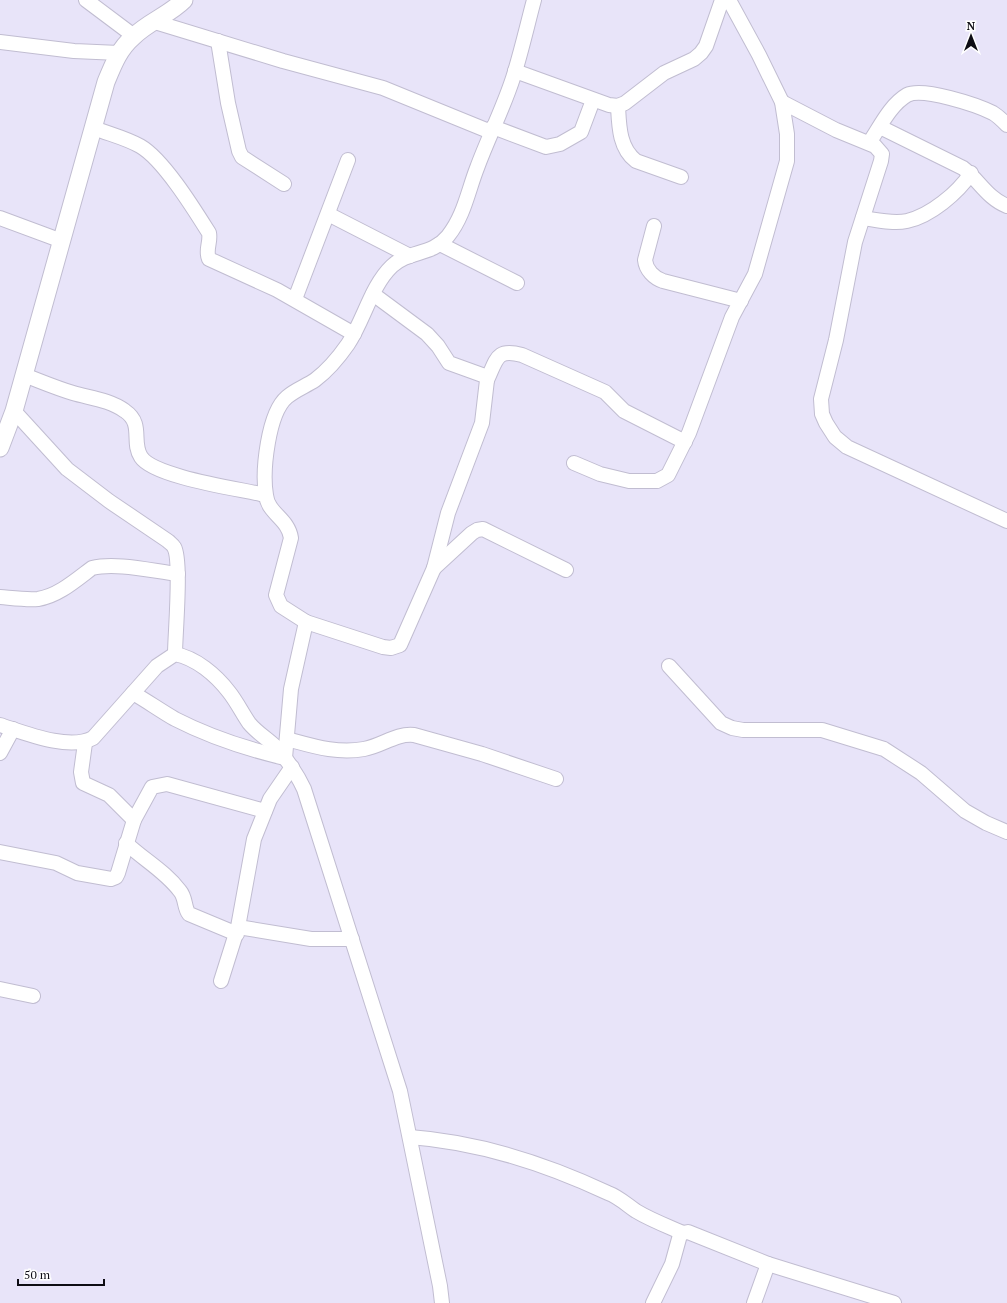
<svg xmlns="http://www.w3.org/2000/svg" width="1007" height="1303" viewBox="0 0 1007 1303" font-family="'PT Serif',serif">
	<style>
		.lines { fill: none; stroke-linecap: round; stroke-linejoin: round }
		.minor-casing { stroke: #c1bdd1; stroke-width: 16 }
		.tertiary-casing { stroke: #c1bdd1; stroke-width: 19 }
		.minor { stroke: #fff; stroke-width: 14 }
		.tertiary { stroke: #fff; stroke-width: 17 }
	</style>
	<rect width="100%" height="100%" fill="#e8e4f9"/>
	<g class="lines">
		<defs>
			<g id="minor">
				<path d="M86,0L134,36"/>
				<path d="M155,22L283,61L383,88L491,132"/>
				<path d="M218,41L228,103L239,151L242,157L284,184"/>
				<path d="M0,42L74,51L119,53"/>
				<path d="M515,71L609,105L618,106L625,103L664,73L694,59L701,53L706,46L722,0"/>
				<path d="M782,102L836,130L875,146L882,154L881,161L855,242L836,340L821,399L822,414L826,423L835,437L847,447L1007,521"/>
				<path d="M618,106C619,125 619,148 636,161L681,177"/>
				<path d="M493,127L546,147L560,144L581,132L593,100"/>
				<path d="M880,127L963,168C979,180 987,198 1007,206"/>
				<path d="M94,128C109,134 126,138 140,146C163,159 194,209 209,233C211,242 205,250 209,259L277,290L354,334"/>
				<path d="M869,143C880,127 890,105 907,95C923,87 977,105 993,113C998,116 1003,121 1007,125"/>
				<path d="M328,214L410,256"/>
				<path d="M0,218L62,241"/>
				<path d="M863,218C877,220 893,224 907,221C930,216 958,193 971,173"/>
				<path d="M654,226L645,260C646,270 654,278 663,281L741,301"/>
				<path d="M440,244L517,283"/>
				<path d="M295,299L348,160"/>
				<path d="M24,375C40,381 56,388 73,393C90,398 110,400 125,411C144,424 131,442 141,457C154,477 240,489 265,495"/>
				<path d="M487,380C497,359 496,348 522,355L605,392L624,411L685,442"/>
				<path d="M14,411L67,469L109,501L168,541C170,543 173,545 174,547C182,560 175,635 175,654"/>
				<path d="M574,463L600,474L629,481H657L668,475L689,433L732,317L755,274L787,161V134L782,102L759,55L729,0"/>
				<path d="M434,568L472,533L477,530L483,529L566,570"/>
				<path d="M0,597C12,598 26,600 38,599C58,596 76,580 92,568C116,562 152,571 178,574"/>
				<path d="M306,622L383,647L391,648L400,645L434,568L448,513L482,423L487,380L485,376L449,363L438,346L427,334L373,294"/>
				<path d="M669,666L721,723L732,728L743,730H822L884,749L921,773L965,811L986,823L1007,832"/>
				<path d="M133,693C147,701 161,711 175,719C210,737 247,749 285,758L291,689L306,622L281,606L276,595L291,538C288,518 268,514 266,495C262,471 268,413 287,397C295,390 306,386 315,380C327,371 339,357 348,344C364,320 371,286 392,266C409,250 432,256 448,236C464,216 468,191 477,168C488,138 503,109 513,78C521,53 527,26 534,0"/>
				<path d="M0,725C25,733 69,751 93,738L157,666L175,654C196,658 216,675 229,692C237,702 242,713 249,723C257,733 268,739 277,748C288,761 297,774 304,789L400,1091L440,1286L442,1303"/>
				<path d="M287,739C313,746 337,754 364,749C382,746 396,733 414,735L482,754L556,779"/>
				<path d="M85,743L81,772L83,783L109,795L134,820"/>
				<path d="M0,753L13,729"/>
				<path d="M126,843C144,860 165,871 180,891C186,898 184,908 189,914L237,934"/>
				<path d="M0,852L56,863L77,873L111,879L116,877L118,873L134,820L152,787L167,784L265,811"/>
				<path d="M238,927L311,939H352"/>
				<path d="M221,981L238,927L254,839L270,799L292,767"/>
				<path d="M0,989L33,996"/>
				<path d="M410,1137C479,1142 546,1164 608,1193C619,1197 627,1205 636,1211C651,1220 667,1226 683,1233"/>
				<path d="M653,1303L672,1264L680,1235L683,1233L688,1232L768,1264L894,1303"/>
				<path d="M754,1303L768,1264"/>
			</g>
			<path id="tertiary" d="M0,448L14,411L106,82C113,65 119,49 133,37C148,22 169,15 184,0"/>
		</defs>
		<!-- minor casing -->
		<use href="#minor" class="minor-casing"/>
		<!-- tertiary casing -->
		<use href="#tertiary" class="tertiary-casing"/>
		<!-- minor -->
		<use href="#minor" class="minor"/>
		<!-- tertiary -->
		<use href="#tertiary" class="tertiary"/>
	</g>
	<!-- north arrow -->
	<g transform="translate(971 36)" stroke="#ffffff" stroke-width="3" paint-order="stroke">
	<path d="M0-3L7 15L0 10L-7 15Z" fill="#0e0d14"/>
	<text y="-6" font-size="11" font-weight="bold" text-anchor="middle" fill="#0e0d14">N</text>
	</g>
	<!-- scale -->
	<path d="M18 1279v6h86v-6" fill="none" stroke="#0e0d14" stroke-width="2"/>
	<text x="24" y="1279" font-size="12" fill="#0e0d14" stroke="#ffffff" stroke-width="3" paint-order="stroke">50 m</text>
</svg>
